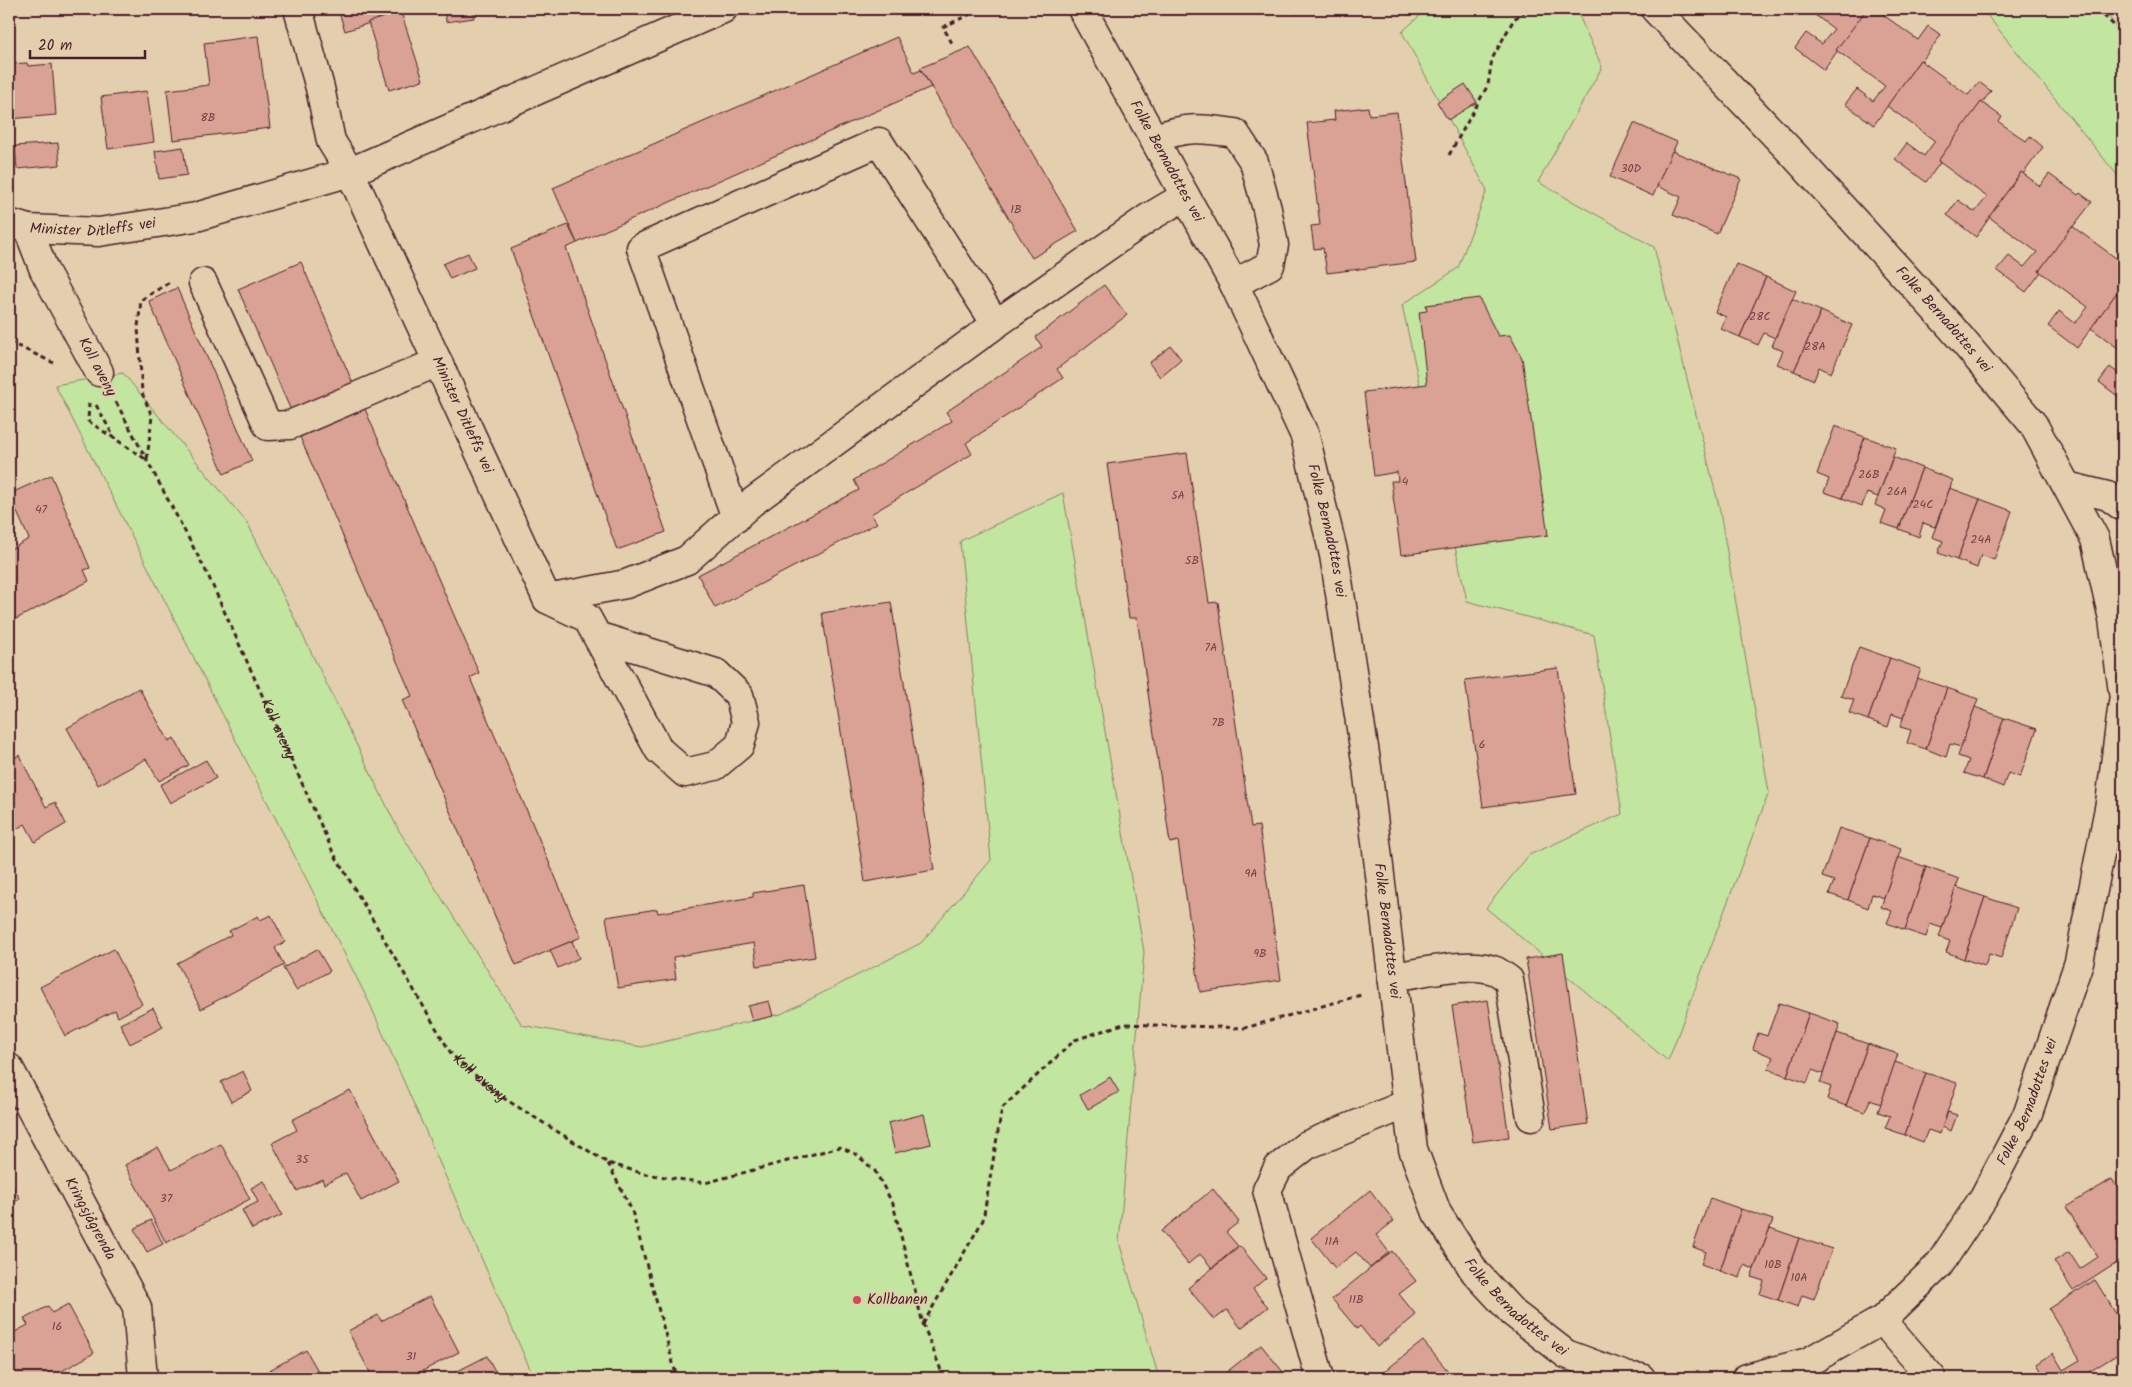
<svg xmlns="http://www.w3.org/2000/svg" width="2132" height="1387" viewBox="0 0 2132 1387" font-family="Kalam,sans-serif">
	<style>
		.green { fill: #c2e59f; stroke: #868265 }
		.building { fill: #daa294; stroke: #4a1f2b }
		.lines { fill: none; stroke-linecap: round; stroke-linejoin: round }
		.minor-casing { stroke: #4a1f2b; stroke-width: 31 }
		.path { stroke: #4a1f2b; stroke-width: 3; stroke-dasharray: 5 4; stroke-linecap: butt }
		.minor { stroke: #e3cfae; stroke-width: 28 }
		.poi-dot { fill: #d1495b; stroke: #e3cfae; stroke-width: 2 }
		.labels { text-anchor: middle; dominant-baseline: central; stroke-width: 4; stroke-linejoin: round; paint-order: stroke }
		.number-label { font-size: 12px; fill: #6e4045 }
		.street-label { font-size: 15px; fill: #4a1f2b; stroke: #e3cfae }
		.poi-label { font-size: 15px; fill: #4a1f2b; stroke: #e3cfae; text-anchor: start }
	</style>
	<rect width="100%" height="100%" fill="#e3cfae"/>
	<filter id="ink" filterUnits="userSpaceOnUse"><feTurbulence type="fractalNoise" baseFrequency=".02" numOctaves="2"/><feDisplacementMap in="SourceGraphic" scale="10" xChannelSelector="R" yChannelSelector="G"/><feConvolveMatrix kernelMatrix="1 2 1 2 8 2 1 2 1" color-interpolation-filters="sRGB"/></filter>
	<g filter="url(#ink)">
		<!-- green -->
		<g class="green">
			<path d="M1427,9H1576L1602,67L1538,182L1654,247L1719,506L1769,792L1668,1061L1486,908L1529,855L1622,814L1594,635L1467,601L1402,305L1458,268L1487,190L1402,32Z"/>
			<path d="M1982,9H2104L2117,29L2123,30V182Z"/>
			<path d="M123,373L248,524L398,829L522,1025L642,1047L781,1014L921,943L991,860L960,541L1063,493L1144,952L1119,1242L1159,1378H534L369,1002L55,385Z"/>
		</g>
		<!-- building -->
		<g class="building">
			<path d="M338,9H375L379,20L345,31Z"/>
			<path d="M445,9H473L474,18L446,22Z"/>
			<path d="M1294,9H1307L1296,14Z"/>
			<path d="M1807,9H1867L1824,70L1795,48L1806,33L1822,44L1834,29Z"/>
			<path d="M1867,9H1875L1918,40L1928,26L1941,35L1922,61L1920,60L1874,125L1845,104L1857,89L1873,101L1885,86L1836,50Z"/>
			<path d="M401,12L423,80L389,90L368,22Z"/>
			<path d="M258,36L270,128L173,140L167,90L209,85L204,43Z"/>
			<path d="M897,37L914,73L921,70L931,87L577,243L553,188Z"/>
			<path d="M970,47L1078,231L1032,258L920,68Z"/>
			<path d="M1920,60L1968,95L1979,82L1991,91L1938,161L1940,163L1926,182L1895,159L1907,143L1924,156L1935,141L1887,106Z"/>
			<path d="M27,63L28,66L52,64L56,115L9,119V64Z"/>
			<path d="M1465,84L1477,102L1448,120L1437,102Z"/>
			<path d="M147,91L154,142L108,149L101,97Z"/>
			<path d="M1981,102L2002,117L1999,122L2026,141L2030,136L2043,147L2023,174L2021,172L1976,237L1947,215L1958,200L1975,212L1987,197L1938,161Z"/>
			<path d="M1368,107L1369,115L1397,112L1416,262L1327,273L1323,248L1314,249L1311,226L1320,225L1307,123L1335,120L1334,111Z"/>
			<path d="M1634,123L1677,142L1653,196L1610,177Z"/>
			<path d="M58,143L60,165L17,169L15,146Z"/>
			<path d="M183,147L187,175L159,179L155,151Z"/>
			<path d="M1672,151L1741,179L1717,234L1673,215L1681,197L1657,186Z"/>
			<path d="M2021,172L2040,186L2049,174L2078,195L2080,193L2092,202L2039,271L2041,272L2026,292L1997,270L2009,256L2024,267L2037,252L1989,217Z"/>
			<path d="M568,225L577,243L566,248L666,532L617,550L511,249Z"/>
			<path d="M2072,226L2120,261L2123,256V284L2077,348L2048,326L2059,311L2075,323L2088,307L2039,271Z"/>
			<path d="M468,253L475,268L450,279L443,264Z"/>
			<path d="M301,262L354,386L292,413L238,289Z"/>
			<path d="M1736,264L1766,277L1740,337L1721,329L1726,317L1715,312Z"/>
			<path d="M1766,277L1796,291L1775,338L1764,333L1758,345L1740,337Z"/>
			<path d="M2123,284V352L2091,328Z"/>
			<path d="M1104,285L1127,315L1057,369L1063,378L966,443L972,454L871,514L877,523L715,608L698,575L859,490L854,480L952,421L946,412L1042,347L1036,337Z"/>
			<path d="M177,288L252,461L224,474L149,301Z"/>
			<path d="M1479,298L1498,336L1510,335L1522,358L1548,535L1401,555L1391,481H1398L1397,472L1374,476L1364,392L1427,384L1419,312L1427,311L1426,305Z"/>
			<path d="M1792,299L1821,311L1794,371L1777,364L1783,351L1772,346Z"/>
			<path d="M1821,311L1852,325L1831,373L1819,367L1814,380L1794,371Z"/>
			<path d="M1171,346L1181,359L1160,377L1149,363Z"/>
			<path d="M2110,367L2123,377V400L2099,382Z"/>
			<path d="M365,409L479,673L470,678L581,937L516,965L402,700L412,696L300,437Z"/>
			<path d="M1835,426L1865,437L1842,498L1824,492L1829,479L1817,474Z"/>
			<path d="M1865,437L1896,448L1878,497L1867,493L1862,506L1842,498Z"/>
			<path d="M1187,453L1209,603L1218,602L1251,827L1259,826L1281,980L1200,992L1178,841L1170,843L1137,618H1129L1107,464Z"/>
			<path d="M1893,457L1922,468L1899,529L1881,523L1886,510L1875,505Z"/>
			<path d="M1922,468L1953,480L1935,527L1923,523L1919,537L1899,529Z"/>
			<path d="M51,475L90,568L84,570L89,581L16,619L11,609L9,610V550L29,539L9,494Z"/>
			<path d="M1950,488L1980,499L1957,560L1938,553L1943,541L1932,537Z"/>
			<path d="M1980,499L2012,511L1994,560L1981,555L1977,568L1957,560Z"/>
			<path d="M891,602L934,870L865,882L822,613Z"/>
			<path d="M1859,647L1890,658L1868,720L1849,713L1854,700L1841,696Z"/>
			<path d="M1890,658L1921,669L1903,718L1892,714L1888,727L1868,720Z"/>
			<path d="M1558,668L1576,794L1483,807L1465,680Z"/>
			<path d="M1917,678L1947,688L1926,749L1907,743L1911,730L1900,727Z"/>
			<path d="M139,688L169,741L174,738L189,765L159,781L146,759L98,785L67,728Z"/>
			<path d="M1947,688L1978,699L1961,747L1950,744L1946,757L1926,749Z"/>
			<path d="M1975,707L2004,718L1983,779L1964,773L1969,760L1958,756Z"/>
			<path d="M2004,718L2037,729L2020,777L2008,773L2003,787L1983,779Z"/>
			<path d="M19,755L46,807L55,802L66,824L35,842L25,824L9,833V761Z"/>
			<path d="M206,760L216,778L170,803L160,785Z"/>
			<path d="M1839,828L1870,838L1848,900L1829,894L1834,881L1822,877Z"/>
			<path d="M1870,838L1901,849L1884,898L1872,894L1868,908L1848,900Z"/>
			<path d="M1898,857L1926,867L1905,930L1887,923L1892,911L1881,907Z"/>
			<path d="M1926,867L1959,879L1942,928L1930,924L1926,937L1905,930Z"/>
			<path d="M804,885L815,957L757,966L754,943L673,957L676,979L618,988L606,917L657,909L658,913L753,897V893Z"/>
			<path d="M1956,887L1985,897L1964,959L1946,952L1950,941L1939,937Z"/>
			<path d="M1985,897L2017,908L2001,958L1989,954L1985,966L1964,959Z"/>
			<path d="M271,915L285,942L275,948L284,965L201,1009L177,963L231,935L229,931L258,916L260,920Z"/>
			<path d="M572,941L579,958L558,968L550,950Z"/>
			<path d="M114,949L142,1004L118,1017L115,1010L65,1036L40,987Z"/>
			<path d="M317,949L330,971L296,990L283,968Z"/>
			<path d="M1563,953L1588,1124L1552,1129L1526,959Z"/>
			<path d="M1488,1000L1509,1137L1473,1142L1452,1006Z"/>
			<path d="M769,1001L773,1016L752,1021L748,1006Z"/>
			<path d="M1779,1003L1809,1013L1787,1076L1768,1069L1773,1057L1753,1049L1758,1033L1767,1036Z"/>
			<path d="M153,1008L163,1027L130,1044L120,1024Z"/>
			<path d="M1809,1013L1840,1024L1823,1074L1812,1070L1807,1083L1787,1076Z"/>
			<path d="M1837,1033L1868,1044L1846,1106L1827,1099L1831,1087L1820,1083Z"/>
			<path d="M1868,1044L1898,1054L1881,1104L1870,1100L1865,1112L1846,1106Z"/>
			<path d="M1895,1062L1926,1073L1905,1135L1885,1128L1890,1116L1878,1112Z"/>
			<path d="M243,1071L252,1091L231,1102L221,1082Z"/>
			<path d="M1926,1073L1957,1083L1940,1134L1928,1130L1923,1142L1905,1135Z"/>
			<path d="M1110,1077L1119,1092L1088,1109L1080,1095Z"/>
			<path d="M350,1090L399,1181L361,1201L346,1173L324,1184L322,1179L297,1191L272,1143L297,1130L292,1120Z"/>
			<path d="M1948,1112L1957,1115L1951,1131L1942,1127Z"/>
			<path d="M924,1114L931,1144L895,1153L888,1123Z"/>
			<path d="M221,1144L250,1199L166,1243L125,1165L158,1147L171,1170Z"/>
			<path d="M2112,1179L2123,1197V1259L2073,1291L2054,1261L2069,1252L2080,1269L2098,1257L2066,1207Z"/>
			<path d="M9,1180L20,1199L9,1205Z"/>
			<path d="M264,1181L282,1215L252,1229L242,1210L258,1202L251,1188Z"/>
			<path d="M1213,1189L1239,1222L1226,1232L1238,1246L1212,1268L1200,1254L1188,1264L1161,1231Z"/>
			<path d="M1370,1190L1394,1221L1376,1235L1389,1252L1370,1268L1356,1252L1335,1268L1311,1238Z"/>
			<path d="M1710,1198L1741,1209L1720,1271L1701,1264L1706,1252L1693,1247Z"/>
			<path d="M1741,1209L1773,1220L1754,1269L1744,1265L1740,1278L1720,1271Z"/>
			<path d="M151,1220L163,1244L147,1252L134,1229Z"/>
			<path d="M1770,1228L1799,1238L1778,1300L1760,1294L1764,1281L1751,1277Z"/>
			<path d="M1799,1238L1832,1249L1814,1299L1802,1295L1798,1307L1778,1300Z"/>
			<path d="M1240,1246L1266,1278L1253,1289L1268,1307L1241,1328L1227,1310L1214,1320L1188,1288Z"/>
			<path d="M1392,1251L1416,1281L1399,1294L1416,1315L1377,1347L1360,1326L1357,1329L1332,1299Z"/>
			<path d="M2095,1280L2123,1325V1351L2079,1378H2046L2037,1364L2053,1353L2063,1370L2080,1360L2049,1309Z"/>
			<path d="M430,1296L459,1352L409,1378H401L398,1373L388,1378H373L348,1331L378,1315L381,1321Z"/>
			<path d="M68,1304L94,1353L62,1371L66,1378H9V1335L28,1325L24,1319L48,1306L52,1313Z"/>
			<path d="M1423,1341L1448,1371L1440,1378H1376Z"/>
			<path d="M1261,1345L1288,1378H1219Z"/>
			<path d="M306,1350L322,1378H255Z"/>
			<path d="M487,1356L495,1371L482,1378H444Z"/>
		</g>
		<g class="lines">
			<defs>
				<g id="minor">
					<path id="s2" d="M298,9L320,88L331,141L350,172L547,599L587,618L659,750L685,773L715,766L740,745L746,722L739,695L716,673L597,636"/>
					<path id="s3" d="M1082,9L1234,284L1305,436L1334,555L1367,767L1413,1149L1437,1213L1475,1272L1513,1313L1566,1354L1628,1377L1641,1378"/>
					<path id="s4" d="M1655,9L1795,156L1952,328L2033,424L2095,539L2113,619L2123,692"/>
					<path d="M1154,139C1185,126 1202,128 1235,133L1254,162L1267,209L1274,245L1270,265L1234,284"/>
					<path id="s5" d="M9,223L28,229L99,232L196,217L350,172L723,9"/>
					<path d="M28,229L44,270L99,372"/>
					<path d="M203,283L268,426L290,425L438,362"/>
					<path d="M2067,486L2108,496L2123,507"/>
					<path d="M736,518L641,248L879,142L996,324"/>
					<path d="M547,599L626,584L687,560L751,503L996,324L1148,218L1185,196"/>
					<path d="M1392,977C1421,973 1469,960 1496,971C1500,973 1505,977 1509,980L1531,1117"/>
					<path id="s6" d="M9,1068L137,1307L143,1378"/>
					<path d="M1882,1320L1932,1378"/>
					<path d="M1320,1378L1267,1190L1278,1168L1307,1145L1407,1104"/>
					<path id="s7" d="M1747,1378L1808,1362L1882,1320L1939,1265L1984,1197L2028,1113L2079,962L2110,803L2123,702"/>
				</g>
			</defs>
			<!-- minor casing -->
			<use href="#minor" class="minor-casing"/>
			<!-- path -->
			<g class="path">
				<path d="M2097,9L2123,34"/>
				<path d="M952,43L943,27L981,9"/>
				<path d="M1449,155L1488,85L1492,59L1514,19L1528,9"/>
				<path d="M9,342L54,363"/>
				<path id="s1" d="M116,402L207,573L333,852L452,1055L497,1094L608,1163L645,1174L705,1183L840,1147L856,1154L875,1171L893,1204L923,1324L944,1378"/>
				<path d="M89,403L88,421L147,460L152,416L142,393L138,327L141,300L170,282"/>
				<path d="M96,405L115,439"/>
				<path d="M608,1163L632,1211L677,1378"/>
				<path d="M923,1324L983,1220L1002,1108L1075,1040L1123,1024L1245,1028L1361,995"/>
			</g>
			<!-- minor -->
			<use href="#minor" class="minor"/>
		</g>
	</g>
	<!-- markers -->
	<circle class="poi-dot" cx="857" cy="1300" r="5"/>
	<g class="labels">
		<!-- number labels -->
		<g class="number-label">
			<text x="208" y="117">8B</text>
			<text x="1631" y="168">30D</text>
			<text x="1016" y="209">1B</text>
			<text x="1760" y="316">28C</text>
			<text x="1815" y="346">28A</text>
			<text x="1869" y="474">26B</text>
			<text x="1405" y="481">4</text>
			<text x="1897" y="491">26A</text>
			<text x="1178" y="495">5A</text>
			<text x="1923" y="504">24C</text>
			<text x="41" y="509">47</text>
			<text x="1981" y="539">24A</text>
			<text x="1192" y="560">5B</text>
			<text x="1211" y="647">7A</text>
			<text x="1218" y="722">7B</text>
			<text x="1482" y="744">6</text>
			<text x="1251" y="873">9A</text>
			<text x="1260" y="953">9B</text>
			<text x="302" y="1159">35</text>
			<text x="166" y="1198">37</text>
			<text x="1332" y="1241">11A</text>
			<text x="1773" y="1264">10B</text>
			<text x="1799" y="1277">10A</text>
			<text x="1356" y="1299">11B</text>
			<text x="57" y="1326">16</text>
			<text x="411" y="1356">31</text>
		</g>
		<!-- street labels -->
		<g class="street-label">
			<text stroke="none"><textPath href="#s3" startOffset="174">Folke Bernadottes vei</textPath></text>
			<text stroke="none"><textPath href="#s5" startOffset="85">Minister Ditleffs vei</textPath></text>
			<text stroke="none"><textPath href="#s4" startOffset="424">Folke Bernadottes vei</textPath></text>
			<text transform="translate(97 367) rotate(62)">Koll aveny</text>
			<text stroke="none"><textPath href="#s2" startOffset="440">Minister Ditleffs vei</textPath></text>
			<text stroke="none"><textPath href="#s3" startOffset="579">Folke Bernadottes vei</textPath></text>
			<text stroke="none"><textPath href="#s1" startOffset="365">Koll aveny</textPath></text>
			<text stroke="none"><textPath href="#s3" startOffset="984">Folke Bernadottes vei</textPath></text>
			<text stroke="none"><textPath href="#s1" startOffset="771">Koll aveny</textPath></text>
			<text stroke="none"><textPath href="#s7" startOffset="414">Folke Bernadottes vei</textPath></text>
			<text stroke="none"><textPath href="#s6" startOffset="171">Kringsjågrenda</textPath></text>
			<text stroke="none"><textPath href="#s3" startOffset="1396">Folke Bernadottes vei</textPath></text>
		</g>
		<!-- poi labels -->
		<g class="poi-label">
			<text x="867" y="1300">Kollbanen</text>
		</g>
	</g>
	<!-- margin -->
	<rect width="2132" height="1387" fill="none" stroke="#e3cfae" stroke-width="30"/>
	<rect x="15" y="15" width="2102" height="1357" fill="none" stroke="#4a1f2b" stroke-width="2" filter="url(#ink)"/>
	<!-- scale -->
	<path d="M30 50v8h115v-8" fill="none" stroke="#4a1f2b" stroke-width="2.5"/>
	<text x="38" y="50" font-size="15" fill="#4a1f2b" stroke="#e3cfae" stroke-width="4" paint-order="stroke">20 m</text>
</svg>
